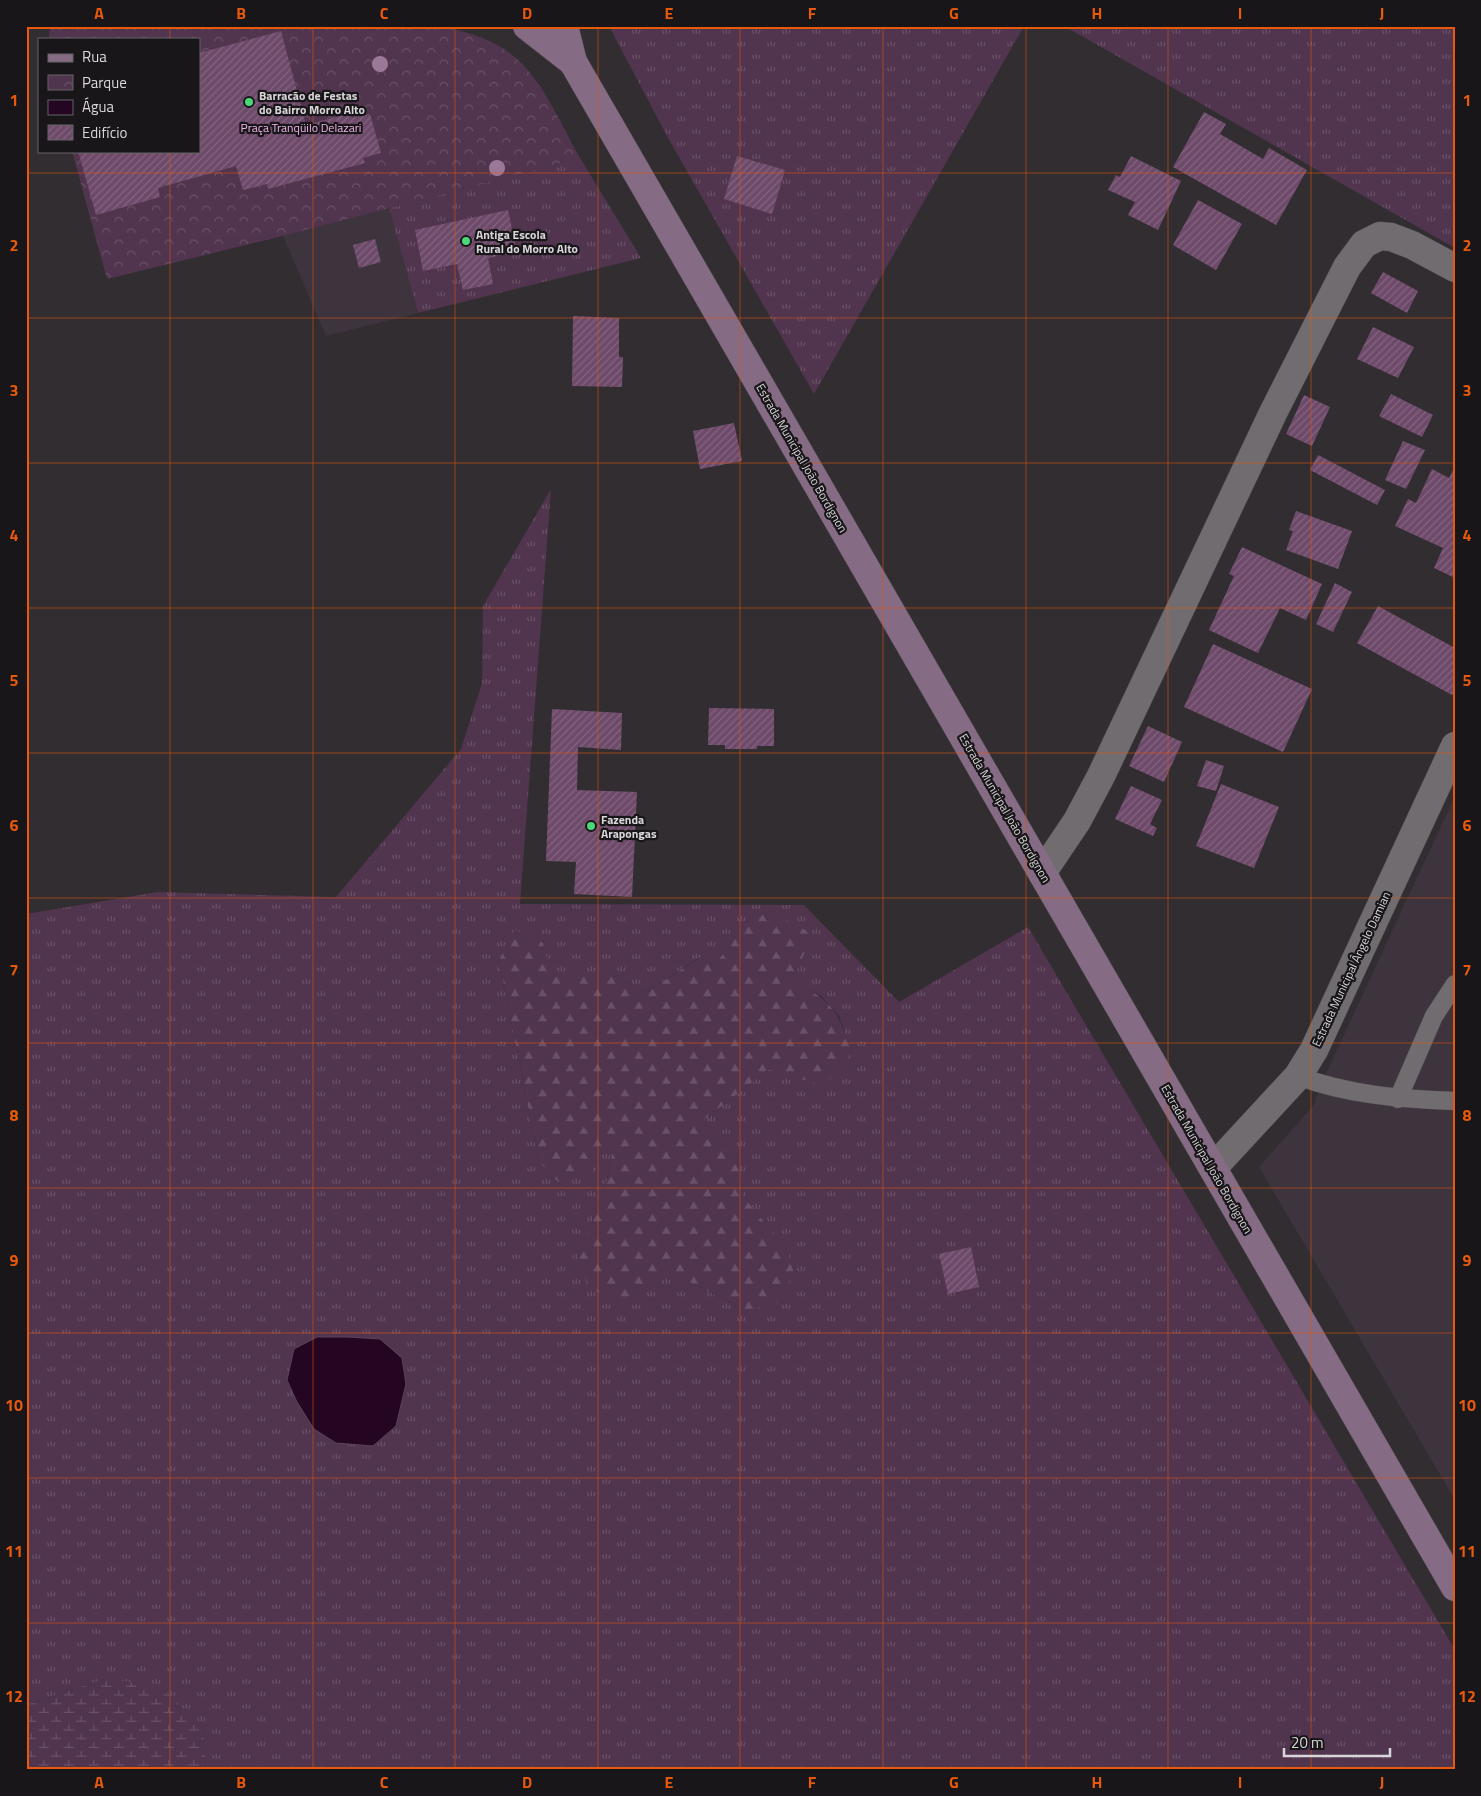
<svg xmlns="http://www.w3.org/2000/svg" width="1481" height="1796" viewBox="0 0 1481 1796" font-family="'Titillium Web',sans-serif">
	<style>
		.built { fill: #3e343d }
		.grass { fill: url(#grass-tufts); fill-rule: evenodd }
		.forest { fill: url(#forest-firs) }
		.wetland { fill: url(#wetland-marsh) }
		.park { fill: url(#park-crowns) }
		.water { fill: #240622; stroke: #5a4459 }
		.building { fill: url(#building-hatch) }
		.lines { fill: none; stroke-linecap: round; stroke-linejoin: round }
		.service-casing { stroke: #4f4c4f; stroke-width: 19 }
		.minor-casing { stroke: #4f4c4f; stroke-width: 29 }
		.secondary-casing { stroke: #4f4c4f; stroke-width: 29 }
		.service { stroke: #716c70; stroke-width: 18 }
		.minor { stroke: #716c70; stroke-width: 28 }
		.secondary { stroke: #866b84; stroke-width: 28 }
		.tree { fill: #9b7897 }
		.grid { fill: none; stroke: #e8590c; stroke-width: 1; stroke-opacity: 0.55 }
		.poi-dot { fill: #4bd677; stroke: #181618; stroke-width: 2 }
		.labels { text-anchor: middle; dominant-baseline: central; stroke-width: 4.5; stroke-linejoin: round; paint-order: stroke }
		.poi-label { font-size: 12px; font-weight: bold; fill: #d9d6d9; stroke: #181618; text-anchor: start }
		.park-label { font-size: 12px; fill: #f1b5ea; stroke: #181618 }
		.street-label { font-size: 12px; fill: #d9d6d9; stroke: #181618 }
		.neatline { fill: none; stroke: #e8590c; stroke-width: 2 }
		.grid-label { font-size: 16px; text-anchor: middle; font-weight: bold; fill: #e8590c }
	</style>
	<defs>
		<pattern id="grass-tufts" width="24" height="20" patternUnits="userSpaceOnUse" patternTransform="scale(1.25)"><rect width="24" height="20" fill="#51344e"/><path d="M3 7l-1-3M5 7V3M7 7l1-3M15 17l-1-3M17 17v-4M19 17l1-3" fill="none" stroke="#695167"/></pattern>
		<pattern id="forest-firs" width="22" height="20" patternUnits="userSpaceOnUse" patternTransform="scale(1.25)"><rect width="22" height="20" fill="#51344e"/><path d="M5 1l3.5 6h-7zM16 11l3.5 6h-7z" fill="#695167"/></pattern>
		<pattern id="wetland-marsh" width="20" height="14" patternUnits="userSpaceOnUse" patternTransform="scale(1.25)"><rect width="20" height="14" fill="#51344e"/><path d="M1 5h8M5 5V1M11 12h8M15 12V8" fill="none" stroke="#695167"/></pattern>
		<pattern id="park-crowns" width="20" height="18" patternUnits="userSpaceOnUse" patternTransform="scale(1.25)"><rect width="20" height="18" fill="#51344e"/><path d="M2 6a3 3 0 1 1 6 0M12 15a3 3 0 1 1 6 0" fill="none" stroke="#695167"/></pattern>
		<pattern id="building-hatch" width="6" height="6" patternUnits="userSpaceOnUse" patternTransform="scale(1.25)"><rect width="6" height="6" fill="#6e4a6a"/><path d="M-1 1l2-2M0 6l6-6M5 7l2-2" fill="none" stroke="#82637f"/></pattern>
	</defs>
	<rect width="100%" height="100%" fill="#322d31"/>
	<!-- built -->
	<g class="built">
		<path d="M389,208L418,313L326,336L283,236Z"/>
		<path d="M1455,796V1500L1259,1167L1313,1106L1329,1067Z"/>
	</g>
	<!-- grass -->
	<g class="grass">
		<path d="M609,26H1024L814,394L667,136Z"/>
		<path d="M1064,26H1455V248Z"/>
		<path d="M580,158L641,258L418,313L389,208Z"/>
		<path d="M551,489L520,904L804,905L899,1002L1028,927L1455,1650V1770H206L204,1728L108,1678L26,1705V914L158,892L336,897L461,749L482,683L483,606ZM738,933L792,979L822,997L839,1016L852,1052L824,1085L769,1069L701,1122L737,1154L742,1195L787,1249L748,1311L663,1269L647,1285L578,1257L606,1185L613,1149L539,1162L499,960L543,943L550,974H610L647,992L698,958L715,965Z"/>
	</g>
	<!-- forest -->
	<path class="forest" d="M768,911L813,934L793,979C833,1004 836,1006 852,1052L824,1086L769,1069L701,1122L737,1154L742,1195L787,1249L794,1274L778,1302L748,1311L663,1269L647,1285L621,1301L588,1288L578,1257L606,1185L613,1149L601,1153L590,1175L558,1182L539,1162L499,960L515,929L543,943L551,974H610L647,992L699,958L715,965L738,933Z"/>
	<!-- wetland -->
	<path class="wetland" d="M108,1678L163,1689L204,1728L206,1770H26V1705Z"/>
	<!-- park -->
	<path class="park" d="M50,26H444C463,32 482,36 499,46C539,68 558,120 580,158L283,236L107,279L72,151H199V39H49Z"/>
	<!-- water -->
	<path class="water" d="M317,1337H348L380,1339L402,1358L406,1384L396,1426L373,1446L336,1443L314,1429L297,1402L287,1380L294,1349Z"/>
	<!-- building -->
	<g class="building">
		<path d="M281,31L306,125L351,113L352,118L370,114L381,153L363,158L365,163L268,189L267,184L243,190L236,166L158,188L160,197L96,215L78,151H199V53Z"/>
		<path d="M1204,112L1226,124L1220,134L1263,159L1269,148L1307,170L1276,225L1173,167Z"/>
		<path d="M737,156L785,170L772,214L724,199Z"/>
		<path d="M1131,156L1181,181L1158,230L1128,215L1135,202L1108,190L1116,175L1120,177Z"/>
		<path d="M1198,200L1242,224L1216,270L1173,245Z"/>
		<path d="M508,210L517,252L488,258L493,284L463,290L457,264L423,271L415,230Z"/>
		<path d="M375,239L381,262L359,268L353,245Z"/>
		<path d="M1383,272L1418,291L1407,313L1371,293Z"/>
		<path d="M573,316L619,318V357H623L622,387L572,386Z"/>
		<path d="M1373,327L1414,347L1398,378L1357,359Z"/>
		<path d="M1391,394L1433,415L1422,437L1379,416Z"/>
		<path d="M1304,395L1330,407L1312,446L1286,434Z"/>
		<path d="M734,423L742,461L700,469L693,431Z"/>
		<path d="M1403,441L1425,450L1406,489L1385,480Z"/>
		<path d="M1318,455L1385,490L1377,505L1310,470Z"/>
		<path d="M1432,469L1449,478L1453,470L1455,471V578L1434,568L1443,548L1395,526L1408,499L1416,503Z"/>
		<path d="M1296,511L1352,531L1338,569L1286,550L1293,531L1289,530Z"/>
		<path d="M1242,547L1322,584L1306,620L1280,608L1258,653L1209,630L1234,576L1229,574Z"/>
		<path d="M1335,583L1352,592L1333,632L1316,624Z"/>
		<path d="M1378,606L1455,648V690L1452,695L1357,643Z"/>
		<path d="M1213,644L1312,689L1283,752L1184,707Z"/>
		<path d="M709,708L774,709V746H757V749H725V745H708Z"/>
		<path d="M552,709L622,713L621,750L578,747L577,790L637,792L632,897L574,894L576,862L546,861Z"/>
		<path d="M1148,726L1182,742L1164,782L1129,766Z"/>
		<path d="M1206,760L1224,766L1216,791L1197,786Z"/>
		<path d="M1221,784L1279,807L1254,868L1196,846Z"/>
		<path d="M1131,786L1162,800L1150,824L1157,828L1153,836L1115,819Z"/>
		<path d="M971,1247L979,1287L948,1294L939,1254Z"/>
	</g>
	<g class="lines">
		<defs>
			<g id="service">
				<path d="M1298,1076C1348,1095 1402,1099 1455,1101"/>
				<path d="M1398,1099L1434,1016L1455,984"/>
			</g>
			<g id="minor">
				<path d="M1042,873L1077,821L1101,776L1273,413L1347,267L1364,244L1380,236L1391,237L1412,245L1455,268"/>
				<path d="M1213,1168L1298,1076L1314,1050L1455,746"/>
			</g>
			<g id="secondary">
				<path d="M527,26L573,62"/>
				<path d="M564,26L573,62L1455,1587"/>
			</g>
		</defs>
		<!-- service casing -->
		<use href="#service" class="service-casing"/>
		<!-- minor casing -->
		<use href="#minor" class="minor-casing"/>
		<!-- secondary casing -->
		<use href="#secondary" class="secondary-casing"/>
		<!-- service -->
		<use href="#service" class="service"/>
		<!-- minor -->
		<use href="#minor" class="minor"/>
		<!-- secondary -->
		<use href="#secondary" class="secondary"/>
	</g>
	<!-- trees -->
	<g class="tree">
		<circle cx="380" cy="64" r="8"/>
		<circle cx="497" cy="168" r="8"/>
	</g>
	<!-- grid -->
	<path class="grid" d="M170,26V39M313,26V1770M455,26V1770M598,26V1770M740,26V1770M883,26V1770M1026,26V1770M1168,26V1770M1311,26V1770M170,151V1770M26,173H1455M26,318H1455M26,463H1455M26,608H1455M26,753H1455M26,898H1455M26,1043H1455M26,1188H1455M26,1333H1455M26,1478H1455M26,1623H1455"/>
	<!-- markers -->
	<g class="poi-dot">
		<circle cx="249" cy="102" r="5"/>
		<circle cx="466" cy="241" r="5"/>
		<circle cx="591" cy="826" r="5"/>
	</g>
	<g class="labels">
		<!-- poi labels -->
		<g class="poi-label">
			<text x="259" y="95">Barracão de Festas<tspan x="259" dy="14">do Bairro Morro Alto</tspan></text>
			<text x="476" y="234">Antiga Escola<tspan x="476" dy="14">Rural do Morro Alto</tspan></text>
			<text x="601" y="819">Fazenda<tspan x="601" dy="14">Arapongas</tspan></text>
		</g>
		<!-- park labels -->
		<g class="park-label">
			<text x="301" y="127">Praça Tranqüilo Delazari</text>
		</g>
		<!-- street labels -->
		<g class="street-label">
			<text transform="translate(802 458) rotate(60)">Estrada Municipal João Bordignon</text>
			<text transform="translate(1005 808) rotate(60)">Estrada Municipal João Bordignon</text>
			<text transform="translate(1351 969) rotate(-65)">Estrada Municipal Ângelo Damian</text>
			<text transform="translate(1207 1159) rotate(60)">Estrada Municipal João Bordignon</text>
		</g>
	</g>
	<!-- border -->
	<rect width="1481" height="1796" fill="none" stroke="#181618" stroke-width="55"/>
	<!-- legend -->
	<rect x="38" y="38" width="162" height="115" fill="#181618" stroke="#656365"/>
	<rect x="48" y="54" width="25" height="8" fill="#866b84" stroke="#656365"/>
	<text x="82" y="62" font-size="15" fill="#d9d6d9">Rua</text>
	<rect x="48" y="75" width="25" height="15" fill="url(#park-crowns)" stroke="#656365"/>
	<text x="82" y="88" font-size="15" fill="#d9d6d9">Parque</text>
	<rect x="48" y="100" width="25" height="15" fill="#240622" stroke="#656365"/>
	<text x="82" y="112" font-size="15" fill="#d9d6d9">Água</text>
	<rect x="48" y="125" width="25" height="15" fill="url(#building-hatch)" stroke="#656365"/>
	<text x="82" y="138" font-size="15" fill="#d9d6d9">Edifício</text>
	<!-- scale -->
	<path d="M1284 1748v8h106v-8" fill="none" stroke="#d9d6d9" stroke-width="2.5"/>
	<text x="1291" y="1748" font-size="15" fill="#d9d6d9" stroke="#181618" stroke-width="4" paint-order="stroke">20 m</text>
	<rect x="28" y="28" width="1426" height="1740" class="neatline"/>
	<g class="grid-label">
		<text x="99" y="19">A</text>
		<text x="241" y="19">B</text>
		<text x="384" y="19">C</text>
		<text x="527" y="19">D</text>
		<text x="669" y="19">E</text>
		<text x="812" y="19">F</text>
		<text x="954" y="19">G</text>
		<text x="1097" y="19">H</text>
		<text x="1240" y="19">I</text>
		<text x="1382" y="19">J</text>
		<text x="14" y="106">1</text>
		<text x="1467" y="106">1</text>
		<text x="14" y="251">2</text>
		<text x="1467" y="251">2</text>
		<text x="14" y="396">3</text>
		<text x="1467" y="396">3</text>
		<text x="14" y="541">4</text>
		<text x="1467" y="541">4</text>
		<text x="14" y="686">5</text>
		<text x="1467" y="686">5</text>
		<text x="14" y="831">6</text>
		<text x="1467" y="831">6</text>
		<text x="14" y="976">7</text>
		<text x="1467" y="976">7</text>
		<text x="14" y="1121">8</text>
		<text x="1467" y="1121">8</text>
		<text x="14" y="1266">9</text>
		<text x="1467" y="1266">9</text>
		<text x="14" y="1411">10</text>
		<text x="1467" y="1411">10</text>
		<text x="14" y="1557">11</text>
		<text x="1467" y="1557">11</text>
		<text x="14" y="1702">12</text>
		<text x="1467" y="1702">12</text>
		<text x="99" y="1788">A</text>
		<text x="241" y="1788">B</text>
		<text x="384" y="1788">C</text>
		<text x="527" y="1788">D</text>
		<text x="669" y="1788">E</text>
		<text x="812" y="1788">F</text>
		<text x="954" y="1788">G</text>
		<text x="1097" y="1788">H</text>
		<text x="1240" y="1788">I</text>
		<text x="1382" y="1788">J</text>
	</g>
</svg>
